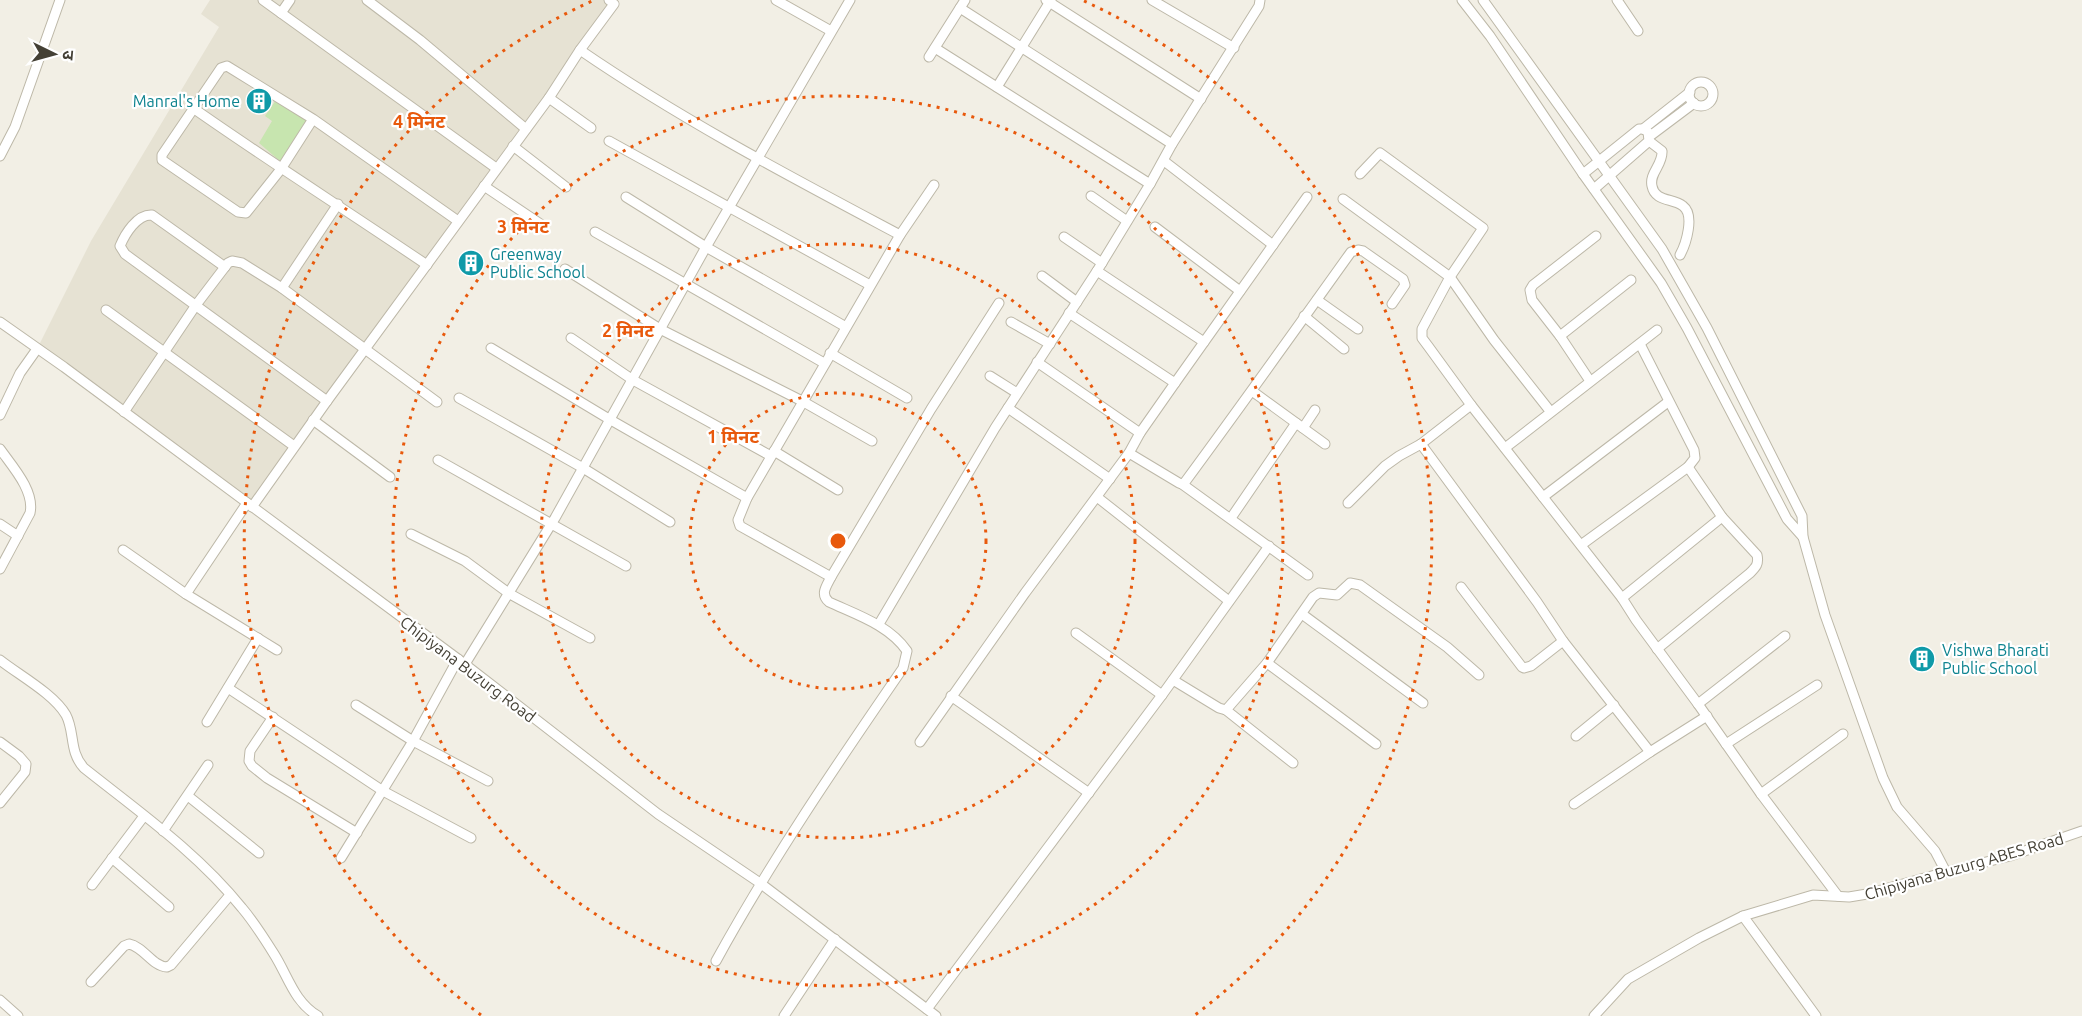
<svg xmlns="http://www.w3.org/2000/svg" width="2082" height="1016" viewBox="0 0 2082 1016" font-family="Ubuntu,'Noto Sans Devanagari',sans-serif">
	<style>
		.residential { fill: #e6e2d3 }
		.green { fill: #c7e5af }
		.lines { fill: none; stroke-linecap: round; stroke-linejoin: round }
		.street-casing { stroke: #bdb8a8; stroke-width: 11 }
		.street { stroke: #fff; stroke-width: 9 }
		.ring { fill: none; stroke: #e8590c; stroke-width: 3; stroke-dasharray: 3 6 }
		.labels { text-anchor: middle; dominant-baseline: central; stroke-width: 4.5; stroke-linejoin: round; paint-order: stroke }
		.culture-label { font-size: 16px; fill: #0d838f; stroke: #fff; text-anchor: start }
		.street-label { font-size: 16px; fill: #444035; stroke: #fff }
		.centre { fill: #e8590c; stroke: #fff; stroke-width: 3 }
		.ring-label { font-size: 18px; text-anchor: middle; font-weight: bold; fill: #e8590c; stroke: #fff; stroke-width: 4.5; stroke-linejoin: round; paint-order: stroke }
	</style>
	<rect width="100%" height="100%" fill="#f2efe5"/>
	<!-- residential -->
	<path class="residential" d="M210,0H617L252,507L37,349L91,241L219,27L201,14Z"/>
	<!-- green -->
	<path class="green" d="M276,100L309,119L281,162L259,143L272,121L265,116Z"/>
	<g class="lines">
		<defs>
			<g id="street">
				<path d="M263,0L281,13"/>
				<path d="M290,0L281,13L496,168"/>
				<path d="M367,0L420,40L526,129"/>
				<path d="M776,0L831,31"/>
				<path d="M1046,0L1201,99"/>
				<path d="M1152,0L1234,48"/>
				<path d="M1462,0L1490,36L1583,174L1661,283L1687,328L1787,519L1803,537"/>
				<path d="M1483,0L1662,249L1707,328L1802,516L1803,537L1825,615L1883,778L1897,807L1935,851L1946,872"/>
				<path d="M1617,0L1638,31"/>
				<path d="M960,8L1172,144"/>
				<path d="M935,48L1150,184"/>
				<path d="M580,50C682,120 791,177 900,235"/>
				<path d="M929,57L965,0"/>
				<circle cx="1701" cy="94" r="12"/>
				<path d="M997,87L1051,0"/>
				<path d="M549,98L591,128"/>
				<path d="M193,108C270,162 349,212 427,265"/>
				<path d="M313,119L281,169L246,213L238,212L162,160V155L221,68L227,66L313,119L458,221"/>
				<path d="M1643,129L1690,92"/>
				<path d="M1650,136L1694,103"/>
				<path d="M609,141L870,285"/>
				<path d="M1649,141L1662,151C1663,165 1649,173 1652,186C1655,202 1673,198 1683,206C1695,215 1686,244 1680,255"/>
				<path d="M513,146L566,187"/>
				<path d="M0,156L15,127L60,0"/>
				<path d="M1164,161L1273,245"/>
				<path d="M1583,174L1639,129H1643L1648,132L1649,141L1594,189"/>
				<path d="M484,186L542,225"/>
				<path d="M1091,196L1127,221"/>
				<path d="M626,197L706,247L846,327"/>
				<path d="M1343,199L1450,277L1494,340L1550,411"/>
				<path d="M1155,227L1240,291"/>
				<path d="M595,232L824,363"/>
				<path d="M1064,237L1102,263"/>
				<path d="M225,267L152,215C137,214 125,234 120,246L125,254L327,401"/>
				<path d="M565,269L660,329L802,401L872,441"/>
				<path d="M1097,271L1204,342"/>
				<path d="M1042,276L1077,302"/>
				<path d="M282,288L338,204"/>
				<path d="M1317,300L1358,329"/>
				<path d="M106,310L294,446"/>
				<path d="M1069,313L1175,383"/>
				<path d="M1304,316L1344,349"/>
				<path d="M0,322L64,367L458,659L658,814L760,883L936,1016"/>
				<path d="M1011,322L1050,344"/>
				<path d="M1560,336L1631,280"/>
				<path d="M571,338L633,380L771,456"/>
				<path d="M491,348L609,419L747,498"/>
				<path d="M830,353L907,398"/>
				<path d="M1037,362L1140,433"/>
				<path d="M990,376L1017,393"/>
				<path d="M1590,381L1560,336L1532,300L1530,290L1533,285L1596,236"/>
				<path d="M1252,391L1325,444"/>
				<path d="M459,398L583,468L670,522"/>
				<path d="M1471,405L1622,598L1636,620L1698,704L1761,794L1838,896"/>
				<path d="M1008,408L1110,479"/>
				<path d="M124,412L196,305L228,263L232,261L242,263L282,288L437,402"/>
				<path d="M0,415L20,373L37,349"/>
				<path d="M313,420L390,477"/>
				<path d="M1303,428L1315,410"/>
				<path d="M1421,444L1537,602L1563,641L1650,752L1707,716"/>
				<path d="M1505,448L1657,330"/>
				<path d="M0,449C12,466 35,491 30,513L0,569"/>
				<path d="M774,451L838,490"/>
				<path d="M1129,453L1179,483L1182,484L1185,482C1241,406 1296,329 1351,252L1358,250L1363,251L1403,279L1405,285L1392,304"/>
				<path d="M438,460L626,566"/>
				<path d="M1182,484L1308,575"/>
				<path d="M1097,497L1229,601"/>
				<path d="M1543,497L1668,402"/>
				<path d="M1348,503L1385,466L1399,456L1421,444L1471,405L1428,346L1422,338V329L1450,277L1483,228L1380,153L1360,174"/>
				<path d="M252,507L327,401L549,98L580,50L614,4L609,0"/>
				<path d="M1231,518L1296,423"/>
				<path d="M0,524L18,536"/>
				<path d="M411,534L465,561L510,594L590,638"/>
				<path d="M1581,545L1688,467L1695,458L1694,450L1640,344"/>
				<path d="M123,550L186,594L277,650"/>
				<path d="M831,577L740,526L738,520L747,498L900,235L934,185"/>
				<path d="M1461,587L1522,667L1524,668L1531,666L1563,641"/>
				<path d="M186,594L247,503"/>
				<path d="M1622,598L1722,517"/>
				<path d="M1302,614L1423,703"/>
				<path d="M879,624L995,428L1097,271L1150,184L1172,144L1259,6L1260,0"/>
				<path d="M1076,633L1162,695"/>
				<path d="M1657,649L1750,573C1756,567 1759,564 1757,555L1722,517L1688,467"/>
				<path d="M0,660C19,675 54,694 66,715C75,732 69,752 84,768C138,811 198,853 242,908C254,922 264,938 274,954C288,976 294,1002 318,1016"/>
				<path d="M1267,663L1376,744"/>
				<path d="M465,664L555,518L706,247L850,0"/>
				<path d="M1173,680L1219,708L1226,710L1267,663L1313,597L1319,593L1337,595L1350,583L1360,585L1447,647L1479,675"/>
				<path d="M228,688L383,791L471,838"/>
				<path d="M951,696L1089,793"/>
				<path d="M1698,704L1785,636"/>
				<path d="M356,705L413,741L488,781"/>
				<path d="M1226,710L1293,763"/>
				<path d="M273,717L250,751L249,761L252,766L267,778L357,833"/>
				<path d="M207,722L258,638"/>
				<path d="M1576,736L1614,705"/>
				<path d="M0,742L19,756L26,764L25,772L0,803"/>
				<path d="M920,742L1025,593L1129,453L1140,433L1175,383L1307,197"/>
				<path d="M1726,744L1817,685"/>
				<path d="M1761,794L1843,734"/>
				<path d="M188,796L259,853"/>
				<path d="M1574,804L1650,752"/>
				<path d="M163,831L208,765"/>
				<path d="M112,858L169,907"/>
				<path d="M341,858L413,741L458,659"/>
				<path d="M92,885L144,816"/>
				<path d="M1743,916L1816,1016"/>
				<path d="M716,961C772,859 837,764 903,668L907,651C889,625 857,615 829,602C820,594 826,587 831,577L931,409L999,303"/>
				<path d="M91,982L124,946L129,944C144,947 152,966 167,967L171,965L230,895"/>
				<path d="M0,1000L18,1016"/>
				<path d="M927,1009L1162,695L1269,546"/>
				<path d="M784,1016L835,939"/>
				<path d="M1594,1016L1628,979L1699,938L1743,916L1813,895L1849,897L1867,894L1946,872L2010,856L2082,831"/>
			</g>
		</defs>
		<!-- street casing -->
		<use href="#street" class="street-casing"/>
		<!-- street -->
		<use href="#street" class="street"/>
	</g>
	<!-- distance rings -->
	<g class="ring">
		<circle cx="838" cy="541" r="148"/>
		<circle cx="838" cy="541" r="297"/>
		<circle cx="838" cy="541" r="445"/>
		<path d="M481 1015A593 593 0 0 1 592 1M1084 1A593 593 0 0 1 1195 1015"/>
	</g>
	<!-- icons -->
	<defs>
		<symbol id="building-disc" viewBox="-11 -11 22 22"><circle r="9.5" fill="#0f9aa8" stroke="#fff"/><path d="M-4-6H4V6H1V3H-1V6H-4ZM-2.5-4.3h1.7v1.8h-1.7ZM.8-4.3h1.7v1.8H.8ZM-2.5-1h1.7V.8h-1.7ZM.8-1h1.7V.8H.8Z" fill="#fff"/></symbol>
	</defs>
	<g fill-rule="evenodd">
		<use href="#building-disc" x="244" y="86" width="30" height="30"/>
		<use href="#building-disc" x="456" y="248" width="30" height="30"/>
		<use href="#building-disc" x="1907" y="644" width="30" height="30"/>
	</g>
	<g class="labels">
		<!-- culture labels -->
		<g class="culture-label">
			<text x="240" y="101" text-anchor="end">Manral's Home</text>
			<text x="490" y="254">Greenway<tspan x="490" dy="18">Public School</tspan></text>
			<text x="1942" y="650">Vishwa Bharati<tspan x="1942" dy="18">Public School</tspan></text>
		</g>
		<!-- street labels -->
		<g class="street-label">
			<text transform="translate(468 669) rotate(37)">Chipiyana Buzurg Road</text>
			<text transform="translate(1964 866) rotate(-16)">Chipiyana Buzurg ABES Road</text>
		</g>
	</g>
	<circle cx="838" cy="541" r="9" class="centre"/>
	<g class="ring-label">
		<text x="419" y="128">4 मिनट</text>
		<text x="523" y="233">3 मिनट</text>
		<text x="628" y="337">2 मिनट</text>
		<text x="733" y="443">1 मिनट</text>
	</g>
	<!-- north arrow -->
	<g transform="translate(54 54) rotate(95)" stroke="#ffffff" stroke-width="4.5" paint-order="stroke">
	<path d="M0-4.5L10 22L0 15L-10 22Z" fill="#444035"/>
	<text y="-9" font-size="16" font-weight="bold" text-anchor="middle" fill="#444035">उ</text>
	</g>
</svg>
